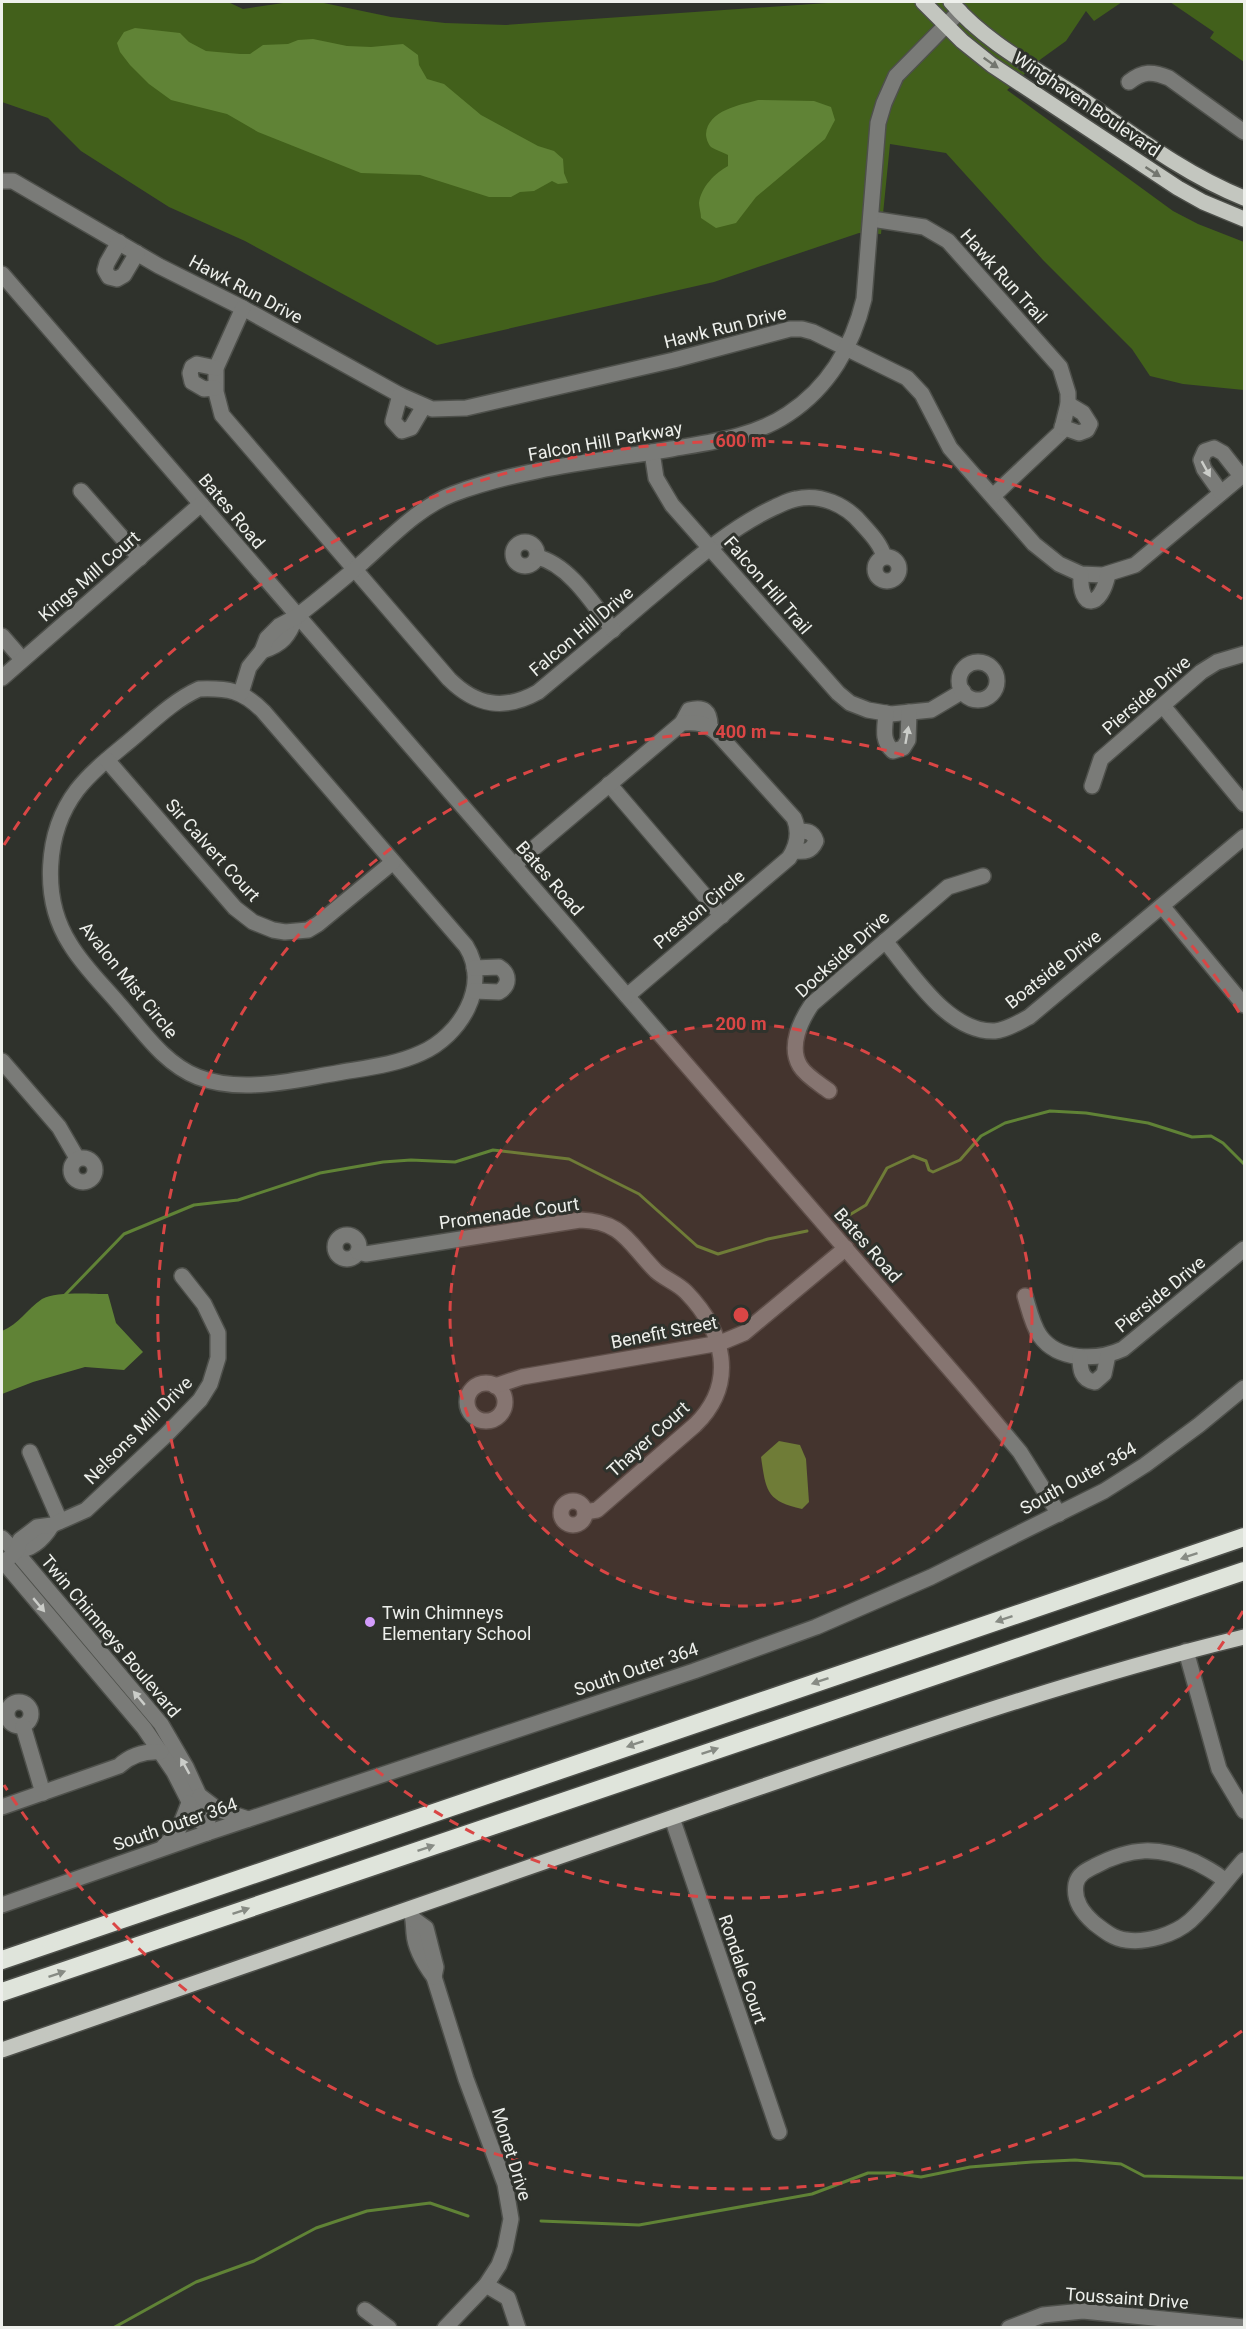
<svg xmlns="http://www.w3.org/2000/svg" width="1246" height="2329" viewBox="0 0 1246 2329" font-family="Roboto,sans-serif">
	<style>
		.green { fill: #42601b }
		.water { fill: #608336 }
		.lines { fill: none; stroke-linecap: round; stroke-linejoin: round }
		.stream { stroke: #608336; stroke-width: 3 }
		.minor-casing { stroke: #4e504b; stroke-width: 18 }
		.major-casing { stroke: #4e504b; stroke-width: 18 }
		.highway-casing { stroke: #4e504b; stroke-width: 21 }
		.minor { stroke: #7a7b78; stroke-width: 15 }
		.major { stroke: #c3c6bf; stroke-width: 15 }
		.highway { stroke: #dfe4db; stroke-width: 18 }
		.oneway { fill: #72756e }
		.oneway2 { fill: #cbcdc9 }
		.oneway3 { fill: #878b84 }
		.ring { fill: none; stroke: #da4645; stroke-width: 3; stroke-dasharray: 10 8 }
		.poi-dot { fill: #d39cfc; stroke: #2f322c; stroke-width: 2 }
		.labels { text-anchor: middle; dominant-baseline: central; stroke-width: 6; stroke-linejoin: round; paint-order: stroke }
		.street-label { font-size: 18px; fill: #eef0ec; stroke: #2f322c }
		.poi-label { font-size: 18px; fill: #eef0ec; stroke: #2f322c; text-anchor: start }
		.centre { fill: #da4645; stroke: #2f322c; stroke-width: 3 }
		.ring-label { font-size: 18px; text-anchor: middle; font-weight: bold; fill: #da4645; stroke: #2f322c; stroke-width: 6; stroke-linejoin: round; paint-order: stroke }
	</style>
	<rect width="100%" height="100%" fill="#2f322c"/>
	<!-- green -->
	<g class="green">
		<path d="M2,2H228L243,9L290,2H319L391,17L445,23L506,25L842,2H1122L1094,21L1086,11L1066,41L1041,59L1007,90L1173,211L1198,224L1244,242V390L1183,384L1150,376L1132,349L1043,260L946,153L890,144L881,234L859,233L714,282L437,345L245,241L169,207L81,151L48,118L2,102Z"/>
		<path d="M1170,2H1244V62L1210,38L1214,32Z"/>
	</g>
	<!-- water -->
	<g class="water">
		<path d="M135,28L180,33L189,42L206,51L240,54H250L263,45L288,44L298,40L313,39L347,46L371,47L403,44L418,55L419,65L427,79L444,84L481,115L538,146L554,151L563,159L564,173L568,183L558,184L552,181L534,191L520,192L511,197H489L420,175L361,173L258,132L227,114L171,100L149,84L130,65L120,52L117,43L124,32Z"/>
		<path d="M758,100L814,101L831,107L835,120L825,139L756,197L736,223L716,228L701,218C701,213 699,207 699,203C701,187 715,173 728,166V155C723,152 715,150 711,147C708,144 706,138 706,134C708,110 740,105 758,100Z"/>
		<path d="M108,1294L116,1323L143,1352L124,1370L85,1367L33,1382L2,1394V1331C19,1324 27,1309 42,1299C56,1291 92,1294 108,1294Z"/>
		<path d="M779,1441L800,1445L806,1459L809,1502L802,1509C766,1501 766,1491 761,1457Z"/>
	</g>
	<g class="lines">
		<!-- stream -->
		<g class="stream">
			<path d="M846,1217L866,1205L887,1168L913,1156L926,1161L929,1170L933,1172L960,1160L981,1136L1005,1123L1050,1111L1086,1113L1148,1123L1192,1137L1211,1136L1223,1143L1244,1164"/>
			<path d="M65,1295L124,1234L194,1205L238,1200L320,1173L383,1162L411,1160L455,1162L493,1150L569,1159L639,1194L697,1246L718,1254L768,1239L807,1231"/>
			<path d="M541,2221L639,2225L812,2194L868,2173H894L921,2177L970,2167L1032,2162L1075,2160L1121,2164L1144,2176L1244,2178"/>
			<path d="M113,2328L196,2282L254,2261L316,2228L367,2211L430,2203L468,2216"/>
		</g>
		<defs>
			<g id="minor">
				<path d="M1129,82C1143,71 1152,71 1169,78L1244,132"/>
				<path d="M2,181H13L159,266L243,308L400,395L432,409L466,408L674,360L790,329H802L813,332L907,378L922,394L950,448L1034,544L1059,564L1081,574L1103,575L1135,565L1244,474"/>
				<path d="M872,219L924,227L948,241L1060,367L1068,393V404L1061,432L993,496"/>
				<path d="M119,242L107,263L105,270L109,277L117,279L124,275L137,253"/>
				<path d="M2,274L968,1390L1020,1452L1059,1514"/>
				<path d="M243,308L216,368V392L222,415L449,679C476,706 504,711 538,692C574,662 610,632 646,601C687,567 726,530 775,507C782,504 789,500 796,499C820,493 846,505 861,523C870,533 881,544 884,557"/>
				<path d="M215,388L204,389L192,382L190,373L192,367L197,364L216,368"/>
				<path d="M400,395L393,421L402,431L411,428L424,406"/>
				<path d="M1062,427L1079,433L1087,430L1090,424L1083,413L1068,404"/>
				<path d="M652,452L656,478L672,505L838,693L850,703L868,710L891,714L931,710L963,691"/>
				<path d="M81,491L140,558"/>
				<path d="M1221,493L1204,469L1201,460L1205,451L1214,448L1223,453L1241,476"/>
				<circle cx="525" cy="554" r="12"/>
				<circle cx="887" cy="569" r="12"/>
				<path d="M537,557C569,564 594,605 613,630"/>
				<path d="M1081,574C1079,611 1101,609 1108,574"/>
				<path d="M2,636L22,659"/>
				<path d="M262,651C282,645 289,636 296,617"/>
				<circle cx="978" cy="681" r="19"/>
				<path d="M2,678L201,504"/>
				<path d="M199,689C228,688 242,690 263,711L466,946C491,986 460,1036 421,1053C395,1065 365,1068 337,1073C293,1080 242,1094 198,1077C164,1064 142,1030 119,1004C103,985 83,966 70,944C41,899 45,832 77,790C91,772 109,758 127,743C149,725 172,701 199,689Z"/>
				<path d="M241,693L249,667L262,651L267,638L279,626L296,617C319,599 341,581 363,562C390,538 419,507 453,494C523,468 599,461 671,449C711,442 754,437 788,414C829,387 853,345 864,299L878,123L884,103L896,76L960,11"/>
				<path d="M1163,706L1244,804"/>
				<path d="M886,713C885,728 881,740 893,751L903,748L908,740L909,712"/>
				<path d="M682,723L689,710C704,706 710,711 710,726"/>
				<path d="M107,760L235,908L253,922L273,930L285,932L308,930L318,924L393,862"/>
				<path d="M609,784L722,916"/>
				<path d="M1092,786L1101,759L1201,672L1217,662L1244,654"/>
				<path d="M794,851C805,852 811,852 816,841C813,831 807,831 798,831"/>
				<path d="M514,865L682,723C698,722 706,723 718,734L794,818C800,832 797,846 789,858L627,996"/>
				<path d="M1162,906L1244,1005"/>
				<path d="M885,941C912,973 948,1033 995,1031C1007,1030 1019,1022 1029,1017L1244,837"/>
				<path d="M474,991L499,992C510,985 510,974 499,967L474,968"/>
				<path d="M2,1061L59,1127L77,1158"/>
				<path d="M829,1091C820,1084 806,1076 800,1066C788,1046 801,1020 812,1004L948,887L983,876"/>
				<circle cx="83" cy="1170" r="12"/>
				<circle cx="347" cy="1247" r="12"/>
				<path d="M358,1252L366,1254L580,1220C623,1221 629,1244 656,1271C665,1279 677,1283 686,1292C724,1331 738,1383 695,1425L597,1510L585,1512"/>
				<path d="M1025,1296C1029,1309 1032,1324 1040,1336C1058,1361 1097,1361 1123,1349L1244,1249"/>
				<path d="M1080,1357C1080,1369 1081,1380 1095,1382L1104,1374L1108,1355"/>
				<circle cx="486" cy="1402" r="19"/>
				<path d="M495,1386L522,1377L720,1343L744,1333L846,1248"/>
				<path d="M30,1452L60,1521"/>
				<circle cx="573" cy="1513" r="12"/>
				<path d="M2,1538L16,1552L161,1724L186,1767L209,1817L206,1826L207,1833"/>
				<path d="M17,1550C33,1550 44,1538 52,1525"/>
				<path d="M2,1560L144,1728L174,1772L198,1819L206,1826"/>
				<path d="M4,1563L17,1550L20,1540L37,1527L52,1525L86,1510L166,1435L200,1400L210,1384L218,1358V1333L204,1304L182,1276"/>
				<path d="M1186,1651L1219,1769L1244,1811"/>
				<circle cx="19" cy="1714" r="12"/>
				<path d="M23,1726L43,1793"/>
				<path d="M200,1796L217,1809L248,1819"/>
				<path d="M2,1807L119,1766C131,1755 145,1751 161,1752"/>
				<path d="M672,1818L779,2132"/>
				<path d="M164,1846L178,1831L189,1803"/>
				<path d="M1225,1881C1216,1872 1206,1868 1195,1862C1158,1846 1131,1847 1095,1866C1087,1870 1078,1874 1076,1884C1073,1901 1083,1913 1094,1923C1103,1930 1114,1939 1126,1940C1146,1943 1174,1935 1190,1921C1210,1903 1226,1880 1244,1860"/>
				<path d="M2,1905L207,1833L694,1671L816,1627L931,1577L1104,1491L1145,1465L1199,1425L1244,1388"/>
				<path d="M410,1909C414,1918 413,1923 414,1933C415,1949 425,1965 434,1977L466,2079L505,2184L511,2219L505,2249L499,2265L486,2285L445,2328"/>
				<path d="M415,1920L426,1928L436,1967L434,1977"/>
				<path d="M486,2285L508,2298L518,2328"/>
				<path d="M365,2310L389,2328"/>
				<path d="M1009,2328L1043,2315L1083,2311L1244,2327"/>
			</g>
			<g id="major">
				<path d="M923,2L962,41L992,65L1178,188L1203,202L1244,219"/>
				<path d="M951,2C984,41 1033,67 1076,95C1130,132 1183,174 1244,198"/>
				<path d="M2,2050C238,1968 474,1885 711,1804C887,1744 1063,1681 1244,1637"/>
			</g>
			<g id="highway">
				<path d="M2,1960L1244,1537"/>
				<path d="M2,1992L1244,1571"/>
			</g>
		</defs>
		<!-- minor casing -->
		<use href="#minor" class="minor-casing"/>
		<!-- major casing -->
		<use href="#major" class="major-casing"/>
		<!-- highway casing -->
		<use href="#highway" class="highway-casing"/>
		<!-- minor -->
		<use href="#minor" class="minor"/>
		<!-- major -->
		<use href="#major" class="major"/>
		<!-- highway -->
		<use href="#highway" class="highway"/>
	</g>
	<!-- one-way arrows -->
	<defs><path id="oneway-solid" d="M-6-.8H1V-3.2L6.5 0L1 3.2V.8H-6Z" transform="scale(1.5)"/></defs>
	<g class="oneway">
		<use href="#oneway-solid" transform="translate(991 63) rotate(35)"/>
		<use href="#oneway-solid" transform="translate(1153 172) rotate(33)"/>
	</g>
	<g class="oneway2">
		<use href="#oneway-solid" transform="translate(1206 469) rotate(61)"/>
		<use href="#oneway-solid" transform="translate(907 735) rotate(-80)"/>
		<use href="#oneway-solid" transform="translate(39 1605) rotate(50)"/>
		<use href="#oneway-solid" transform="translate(139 1698) rotate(-130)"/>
		<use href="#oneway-solid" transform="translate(185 1766) rotate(-119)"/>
	</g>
	<g class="oneway3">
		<use href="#oneway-solid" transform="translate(1189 1556) rotate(161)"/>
		<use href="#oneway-solid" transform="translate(1004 1619) rotate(161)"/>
		<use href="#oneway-solid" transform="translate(820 1681) rotate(161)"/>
		<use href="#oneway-solid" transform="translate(635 1744) rotate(161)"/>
		<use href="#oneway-solid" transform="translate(710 1751) rotate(-19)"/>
		<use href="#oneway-solid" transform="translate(426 1848) rotate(-19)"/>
		<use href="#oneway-solid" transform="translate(241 1911) rotate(-19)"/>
		<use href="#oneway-solid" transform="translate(57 1974) rotate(-19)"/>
	</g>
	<!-- distance rings -->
	<circle cx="741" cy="1315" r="291" fill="#da4645" fill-opacity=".12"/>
	<g class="ring">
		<circle cx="741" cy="1315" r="291"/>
		<path d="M1243 1611A583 583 0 1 1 1243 1019"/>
		<path d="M1242 2031A874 874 0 0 1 4 1785M4 845A874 874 0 0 1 1242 599"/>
	</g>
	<!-- markers -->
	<circle class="poi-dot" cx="370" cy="1622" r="6"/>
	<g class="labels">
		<!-- street labels -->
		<g class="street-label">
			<text transform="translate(1087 104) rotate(34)">Winghaven Boulevard</text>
			<text transform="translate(1004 276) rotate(48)">Hawk Run Trail</text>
			<text transform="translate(246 289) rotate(28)">Hawk Run Drive</text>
			<text transform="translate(725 327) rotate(-14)">Hawk Run Drive</text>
			<text transform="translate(605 441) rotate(-10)">Falcon Hill Parkway</text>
			<text transform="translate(232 511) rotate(50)">Bates Road</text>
			<text transform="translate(89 576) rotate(-41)">Kings Mill Court</text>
			<text transform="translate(768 585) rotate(49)">Falcon Hill Trail</text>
			<text transform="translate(581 631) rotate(-40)">Falcon Hill Drive</text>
			<text transform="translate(1146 695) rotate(-41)">Pierside Drive</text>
			<text transform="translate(213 850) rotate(48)">Sir Calvert Court</text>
			<text transform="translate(550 878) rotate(49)">Bates Road</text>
			<text transform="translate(699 909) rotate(-40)">Preston Circle</text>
			<text transform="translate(842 954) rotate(-42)">Dockside Drive</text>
			<text transform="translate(1053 969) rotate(-38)">Boatside Drive</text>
			<text transform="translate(129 980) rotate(51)">Avalon Mist Circle</text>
			<text transform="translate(509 1213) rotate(-8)">Promenade Court</text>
			<text transform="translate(868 1245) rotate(49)">Bates Road</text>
			<text transform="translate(1160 1294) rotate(-39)">Pierside Drive</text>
			<text transform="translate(664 1332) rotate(-11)">Benefit Street</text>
			<text transform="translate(138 1430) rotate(-45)">Nelsons Mill Drive</text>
			<text transform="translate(648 1439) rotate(-42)">Thayer Court</text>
			<text transform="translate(1078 1478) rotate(-29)">South Outer 364</text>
			<text transform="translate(111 1636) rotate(50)">Twin Chimneys Boulevard</text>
			<text transform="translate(636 1669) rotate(-19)">South Outer 364</text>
			<text transform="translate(175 1824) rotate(-19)">South Outer 364</text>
			<text transform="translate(743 1969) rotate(71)">Rondale Court</text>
			<text transform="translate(512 2154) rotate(73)">Monet Drive</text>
			<text transform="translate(1127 2298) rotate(4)">Toussaint Drive</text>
		</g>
		<!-- poi labels -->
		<g class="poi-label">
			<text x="382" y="1612">Twin Chimneys<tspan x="382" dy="21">Elementary School</tspan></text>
		</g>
	</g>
	<circle cx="741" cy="1315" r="9" class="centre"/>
	<g class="ring-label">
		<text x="741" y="447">600 m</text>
		<text x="741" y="738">400 m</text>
		<text x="741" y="1030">200 m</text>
	</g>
	<!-- border -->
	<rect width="1246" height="2329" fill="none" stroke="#eef0ec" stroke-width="6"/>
</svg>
